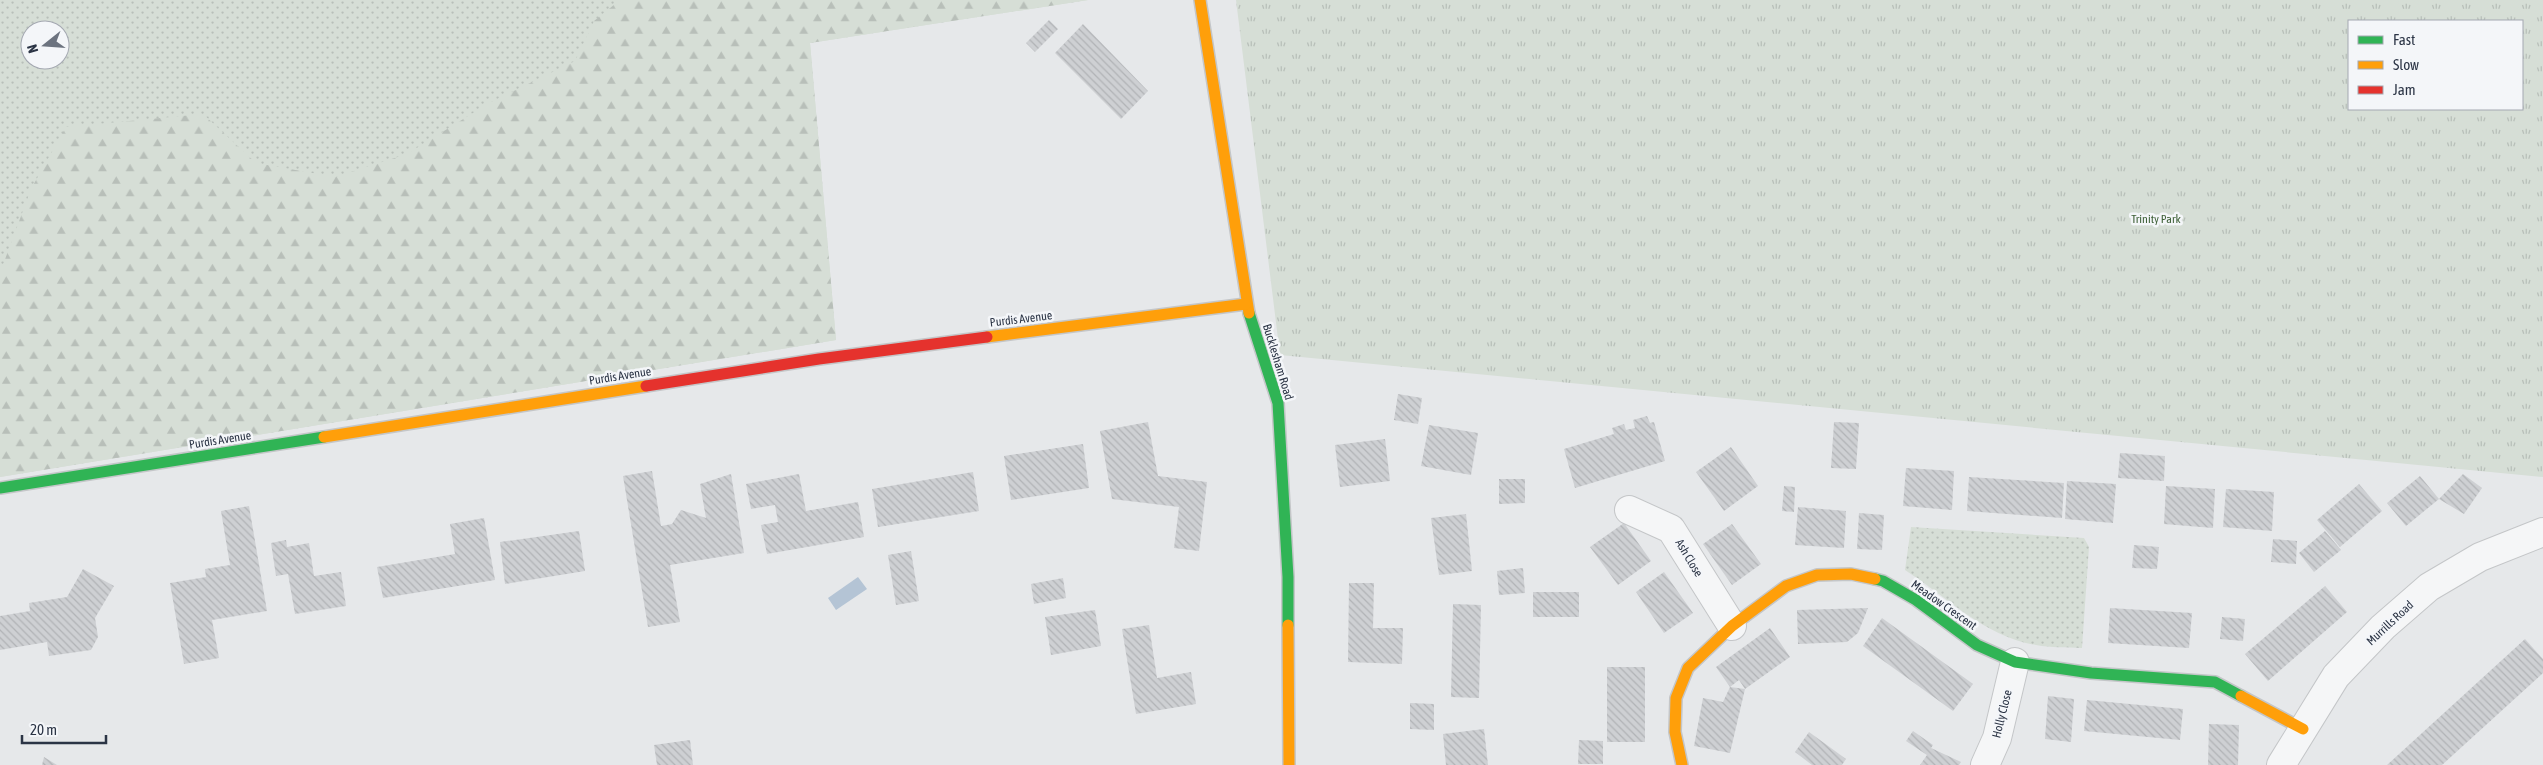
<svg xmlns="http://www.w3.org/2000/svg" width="2543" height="765" viewBox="0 0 2543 765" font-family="'Asap Condensed',sans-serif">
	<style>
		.grass { fill: url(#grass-dots); fill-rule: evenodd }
		.forest { fill: url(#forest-firs) }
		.park { fill: url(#park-tufts); fill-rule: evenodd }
		.water { fill: #b4c4d5 }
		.building { fill: url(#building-back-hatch) }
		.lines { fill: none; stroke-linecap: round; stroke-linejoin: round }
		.street-casing { stroke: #c4c6c8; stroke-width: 30 }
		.fast-casing { stroke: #c4c6c8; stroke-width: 14 }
		.slow-casing { stroke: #c4c6c8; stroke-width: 14 }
		.jam-casing { stroke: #c4c6c8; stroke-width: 14 }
		.street { stroke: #f5f6f7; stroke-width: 28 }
		.fast { stroke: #30b455; stroke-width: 11 }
		.slow { stroke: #ff9f0a; stroke-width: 11 }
		.jam { stroke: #e5322d; stroke-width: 11 }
		.labels { text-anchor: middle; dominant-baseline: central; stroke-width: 5; stroke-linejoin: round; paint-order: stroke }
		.park-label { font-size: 12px; fill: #3f6138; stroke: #f4f6f9 }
		.street-label { font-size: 12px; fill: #2b3445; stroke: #f4f6f9 }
	</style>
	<defs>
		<pattern id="grass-dots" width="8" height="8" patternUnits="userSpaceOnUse" patternTransform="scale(1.25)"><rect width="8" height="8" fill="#d6ded6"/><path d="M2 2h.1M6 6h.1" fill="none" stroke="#b8bfb9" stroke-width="1.8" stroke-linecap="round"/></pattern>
		<pattern id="forest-firs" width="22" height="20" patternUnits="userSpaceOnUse" patternTransform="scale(1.25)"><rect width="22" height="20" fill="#d6ded6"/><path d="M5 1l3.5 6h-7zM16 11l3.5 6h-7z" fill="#b8bfb9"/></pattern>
		<pattern id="park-tufts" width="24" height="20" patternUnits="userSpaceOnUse" patternTransform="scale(1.25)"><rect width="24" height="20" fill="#d6ded6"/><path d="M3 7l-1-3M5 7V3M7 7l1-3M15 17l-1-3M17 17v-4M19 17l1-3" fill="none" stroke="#b8bfb9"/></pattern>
		<pattern id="building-back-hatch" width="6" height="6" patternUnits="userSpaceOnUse" patternTransform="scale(1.25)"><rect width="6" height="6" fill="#ced0d3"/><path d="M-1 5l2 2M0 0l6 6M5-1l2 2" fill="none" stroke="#b1b3b6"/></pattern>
	</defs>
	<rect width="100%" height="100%" fill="#e6e8ea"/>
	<!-- grass -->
	<g class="grass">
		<path d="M0,0H1088L810,43L836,340L0,477ZM30,30H60V60H30Z"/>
		<path d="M1911,527L2084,538L2089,547L2082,648C2067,647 2051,648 2036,645C1985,637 1947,597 1905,570Z"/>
	</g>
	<!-- forest -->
	<path class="forest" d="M620,0H1088L810,43L836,340L0,477V273L31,189L66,127L203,114L256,163L335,177L407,154L489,103L575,61L594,21Z"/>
	<!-- park -->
	<path class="park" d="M1236,0H2543V477L1280,355ZM2349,21H2522V109H2349Z"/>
	<!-- water -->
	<path class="water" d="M858,577L867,589L836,610L828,598Z"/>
	<!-- building -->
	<g class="building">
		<path d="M1049,20L1058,29L1035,52L1026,43Z"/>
		<path d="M1083,24L1148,91L1121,119L1055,53Z"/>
		<path d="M1398,394L1422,398L1418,424L1394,420Z"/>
		<path d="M1647,416L1650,423L1654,422L1665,461L1575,488L1564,449L1614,434L1612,428L1624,424L1626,430L1635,428L1633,420Z"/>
		<path d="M1148,422L1158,476L1207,482L1199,551L1174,548L1179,507L1112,499L1100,431Z"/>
		<path d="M1834,422L1859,423L1856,469L1831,468Z"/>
		<path d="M1429,425L1478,433L1471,475L1421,466Z"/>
		<path d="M1385,439L1390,481L1340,487L1335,445Z"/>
		<path d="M1083,444L1089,488L1011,500L1004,456Z"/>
		<path d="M1731,447L1758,486L1724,511L1696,472Z"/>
		<path d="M2120,453L2165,456L2164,481L2118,478Z"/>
		<path d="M1906,468L1954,471L1952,510L1903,506Z"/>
		<path d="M652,471L661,526L672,524L681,510L706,518L700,484L731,474L744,553L670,565L680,622L648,627L623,476Z"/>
		<path d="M973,472L979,511L878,527L872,489Z"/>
		<path d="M799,474L806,511L858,502L864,537L767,554L761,525L778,522L775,505L751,509L746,484Z"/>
		<path d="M2463,474L2482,488L2464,514L2439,499Z"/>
		<path d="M2420,476L2439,499L2406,526L2387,503Z"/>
		<path d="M1969,477L2064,483L2062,518L1967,511Z"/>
		<path d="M1499,479H1525V503L1499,504Z"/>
		<path d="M2067,481L2116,484L2113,523L2065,519Z"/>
		<path d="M2359,484L2382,511L2340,547L2317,520Z"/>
		<path d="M1784,486L1795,487L1794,512L1782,511Z"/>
		<path d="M2166,486L2215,489L2213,528L2164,524Z"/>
		<path d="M2226,489L2274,492L2272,531L2223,527Z"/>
		<path d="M249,506L267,611L212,620L219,658L184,664L170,583L206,577L205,569L230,565L221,511Z"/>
		<path d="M1798,507L1846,511L1844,548L1795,545Z"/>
		<path d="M1859,513L1884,515L1882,550L1857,549Z"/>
		<path d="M1466,514L1472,571L1439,575L1431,518Z"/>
		<path d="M484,518L495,580L383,598L377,567L455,554L450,524Z"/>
		<path d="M1624,523L1651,561L1618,585L1590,547Z"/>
		<path d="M1732,524L1761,564L1732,585L1703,544Z"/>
		<path d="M579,531L585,571L505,584L500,542Z"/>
		<path d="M2325,531L2341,550L2314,572L2299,553Z"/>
		<path d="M2273,539L2297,541L2296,564L2271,562Z"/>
		<path d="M286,540L287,547L309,543L314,576L341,572L346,606L295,614L288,574L276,576L271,543Z"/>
		<path d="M2134,545L2159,547L2157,569L2132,568Z"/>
		<path d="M911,551L919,601L896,605L888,555Z"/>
		<path d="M1523,568L1525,593L1499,595L1497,571Z"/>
		<path d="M83,569L114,586L95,618L98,637L91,650L49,656L47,642L0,650V616L30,611L29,603L67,597Z"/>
		<path d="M1664,572L1693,613L1664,633L1636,592Z"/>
		<path d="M1063,578L1066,598L1034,604L1031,584Z"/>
		<path d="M1349,583H1374L1373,628H1403L1402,664L1348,662Z"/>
		<path d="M2325,586L2347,612L2268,681L2245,654Z"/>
		<rect x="1533" y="592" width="46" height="25"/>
		<path d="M1453,604L1481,605L1479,698L1451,697Z"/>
		<path d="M1868,608L1858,633L1847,642L1798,644L1797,610Z"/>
		<path d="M2110,608L2192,613L2189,648L2108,643Z"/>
		<path d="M1095,610L1101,646L1051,655L1045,617Z"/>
		<path d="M2222,617L2245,619L2243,641L2220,639Z"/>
		<path d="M1882,618L1973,684L1953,711L1863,646Z"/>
		<path d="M1149,625L1157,678L1191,672L1196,704L1136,714L1122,629Z"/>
		<path d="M1770,628L1790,657L1745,689L1739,680L1730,687L1716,667Z"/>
		<path d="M2525,639L2543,659V673L2442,765H2387Z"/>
		<rect x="1607" y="667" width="38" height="75"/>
		<path d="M1730,687L1745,689L1730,753L1694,746L1703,698L1723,702Z"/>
		<path d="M2048,696L2074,699L2071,742L2045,739Z"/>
		<path d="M2087,700L2183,709L2180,740L2084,731Z"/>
		<path d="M1410,703L1434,704V730L1410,729Z"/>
		<path d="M2209,724L2239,725L2238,765H2208Z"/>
		<path d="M1484,729L1488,765H1446L1443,734Z"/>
		<path d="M1913,731L1933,745L1931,748L1961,762L1959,765H1920L1927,755L1906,741Z"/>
		<path d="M1809,732L1846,759L1842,765H1812L1795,752Z"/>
		<path d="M690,740L693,765H657L654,745Z"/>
		<path d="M1579,740L1603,741V764H1578Z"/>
		<path d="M44,757L57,765H42Z"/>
	</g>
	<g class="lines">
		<defs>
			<g id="street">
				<path d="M1629,510L1671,529L1732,626"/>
				<path d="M1985,765L1997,738L2015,662"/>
				<path d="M2281,765L2336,676L2383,627L2429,587L2480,557L2543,532"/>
			</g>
			<g id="fast">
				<path d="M1249,313L1278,403L1288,577V625"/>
				<path d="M0,488L324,437"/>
				<path d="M1875,579L1883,581L1916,600L1977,645L2015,662L2091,673L2215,682L2241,696"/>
			</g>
			<g id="slow">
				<path d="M1200,0L1249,313"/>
				<path d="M987,337L1246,304"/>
				<path d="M324,437L646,386"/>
				<path d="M1288,625L1289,765"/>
				<path d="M2241,696L2303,729"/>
				<path d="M1682,765L1675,732L1676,698L1688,668L1732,626L1786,586L1817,575L1851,574L1875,579"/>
			</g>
			<path id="jam" d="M646,386L819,359L987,337"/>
		</defs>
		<!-- street casing -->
		<use href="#street" class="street-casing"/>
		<!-- fast casing -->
		<use href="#fast" class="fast-casing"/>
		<!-- slow casing -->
		<use href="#slow" class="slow-casing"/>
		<!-- jam casing -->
		<use href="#jam" class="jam-casing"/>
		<!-- street -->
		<use href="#street" class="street"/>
		<!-- fast -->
		<use href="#fast" class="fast"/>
		<!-- slow -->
		<use href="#slow" class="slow"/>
		<!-- jam -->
		<use href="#jam" class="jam"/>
	</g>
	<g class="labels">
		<!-- park labels -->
		<g class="park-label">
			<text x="2156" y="219">Trinity Park</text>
		</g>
		<!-- street labels -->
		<g class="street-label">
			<text transform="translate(1021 319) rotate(-7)">Purdis Avenue</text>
			<text transform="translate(1278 362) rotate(73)">Bucklesham Road</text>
			<text transform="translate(620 376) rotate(-9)">Purdis Avenue</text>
			<text transform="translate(220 440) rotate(-9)">Purdis Avenue</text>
			<text transform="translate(1689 558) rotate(59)">Ash Close</text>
			<text transform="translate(1944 605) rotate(35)">Meadow Crescent</text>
			<text transform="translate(2390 623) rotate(-43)">Murrills Road</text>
			<text transform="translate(2002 714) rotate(-76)">Holly Close</text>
		</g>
	</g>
	<!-- legend -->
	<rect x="2348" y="20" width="175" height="90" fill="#f4f6f9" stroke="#a4a8b1"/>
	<rect x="2358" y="36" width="25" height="8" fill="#30b455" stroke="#a4a8b1"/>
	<text x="2393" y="45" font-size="15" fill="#2b3445">Fast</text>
	<rect x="2358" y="61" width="25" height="8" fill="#ff9f0a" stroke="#a4a8b1"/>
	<text x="2393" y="70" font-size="15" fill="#2b3445">Slow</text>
	<rect x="2358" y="86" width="25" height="8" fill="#e5322d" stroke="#a4a8b1"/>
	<text x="2393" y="95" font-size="15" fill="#2b3445">Jam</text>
	<!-- north arrow -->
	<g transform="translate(45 45) rotate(253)"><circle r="24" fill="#f4f6f9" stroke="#a4a8b1"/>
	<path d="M0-4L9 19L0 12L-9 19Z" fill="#6c737f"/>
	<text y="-8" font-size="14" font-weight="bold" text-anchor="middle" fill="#2b3445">N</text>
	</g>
	<!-- scale -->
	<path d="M22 735v8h84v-8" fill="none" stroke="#2b3445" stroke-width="2.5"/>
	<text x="30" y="735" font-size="15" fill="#2b3445" stroke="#f4f6f9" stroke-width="4" paint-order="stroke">20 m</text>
</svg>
